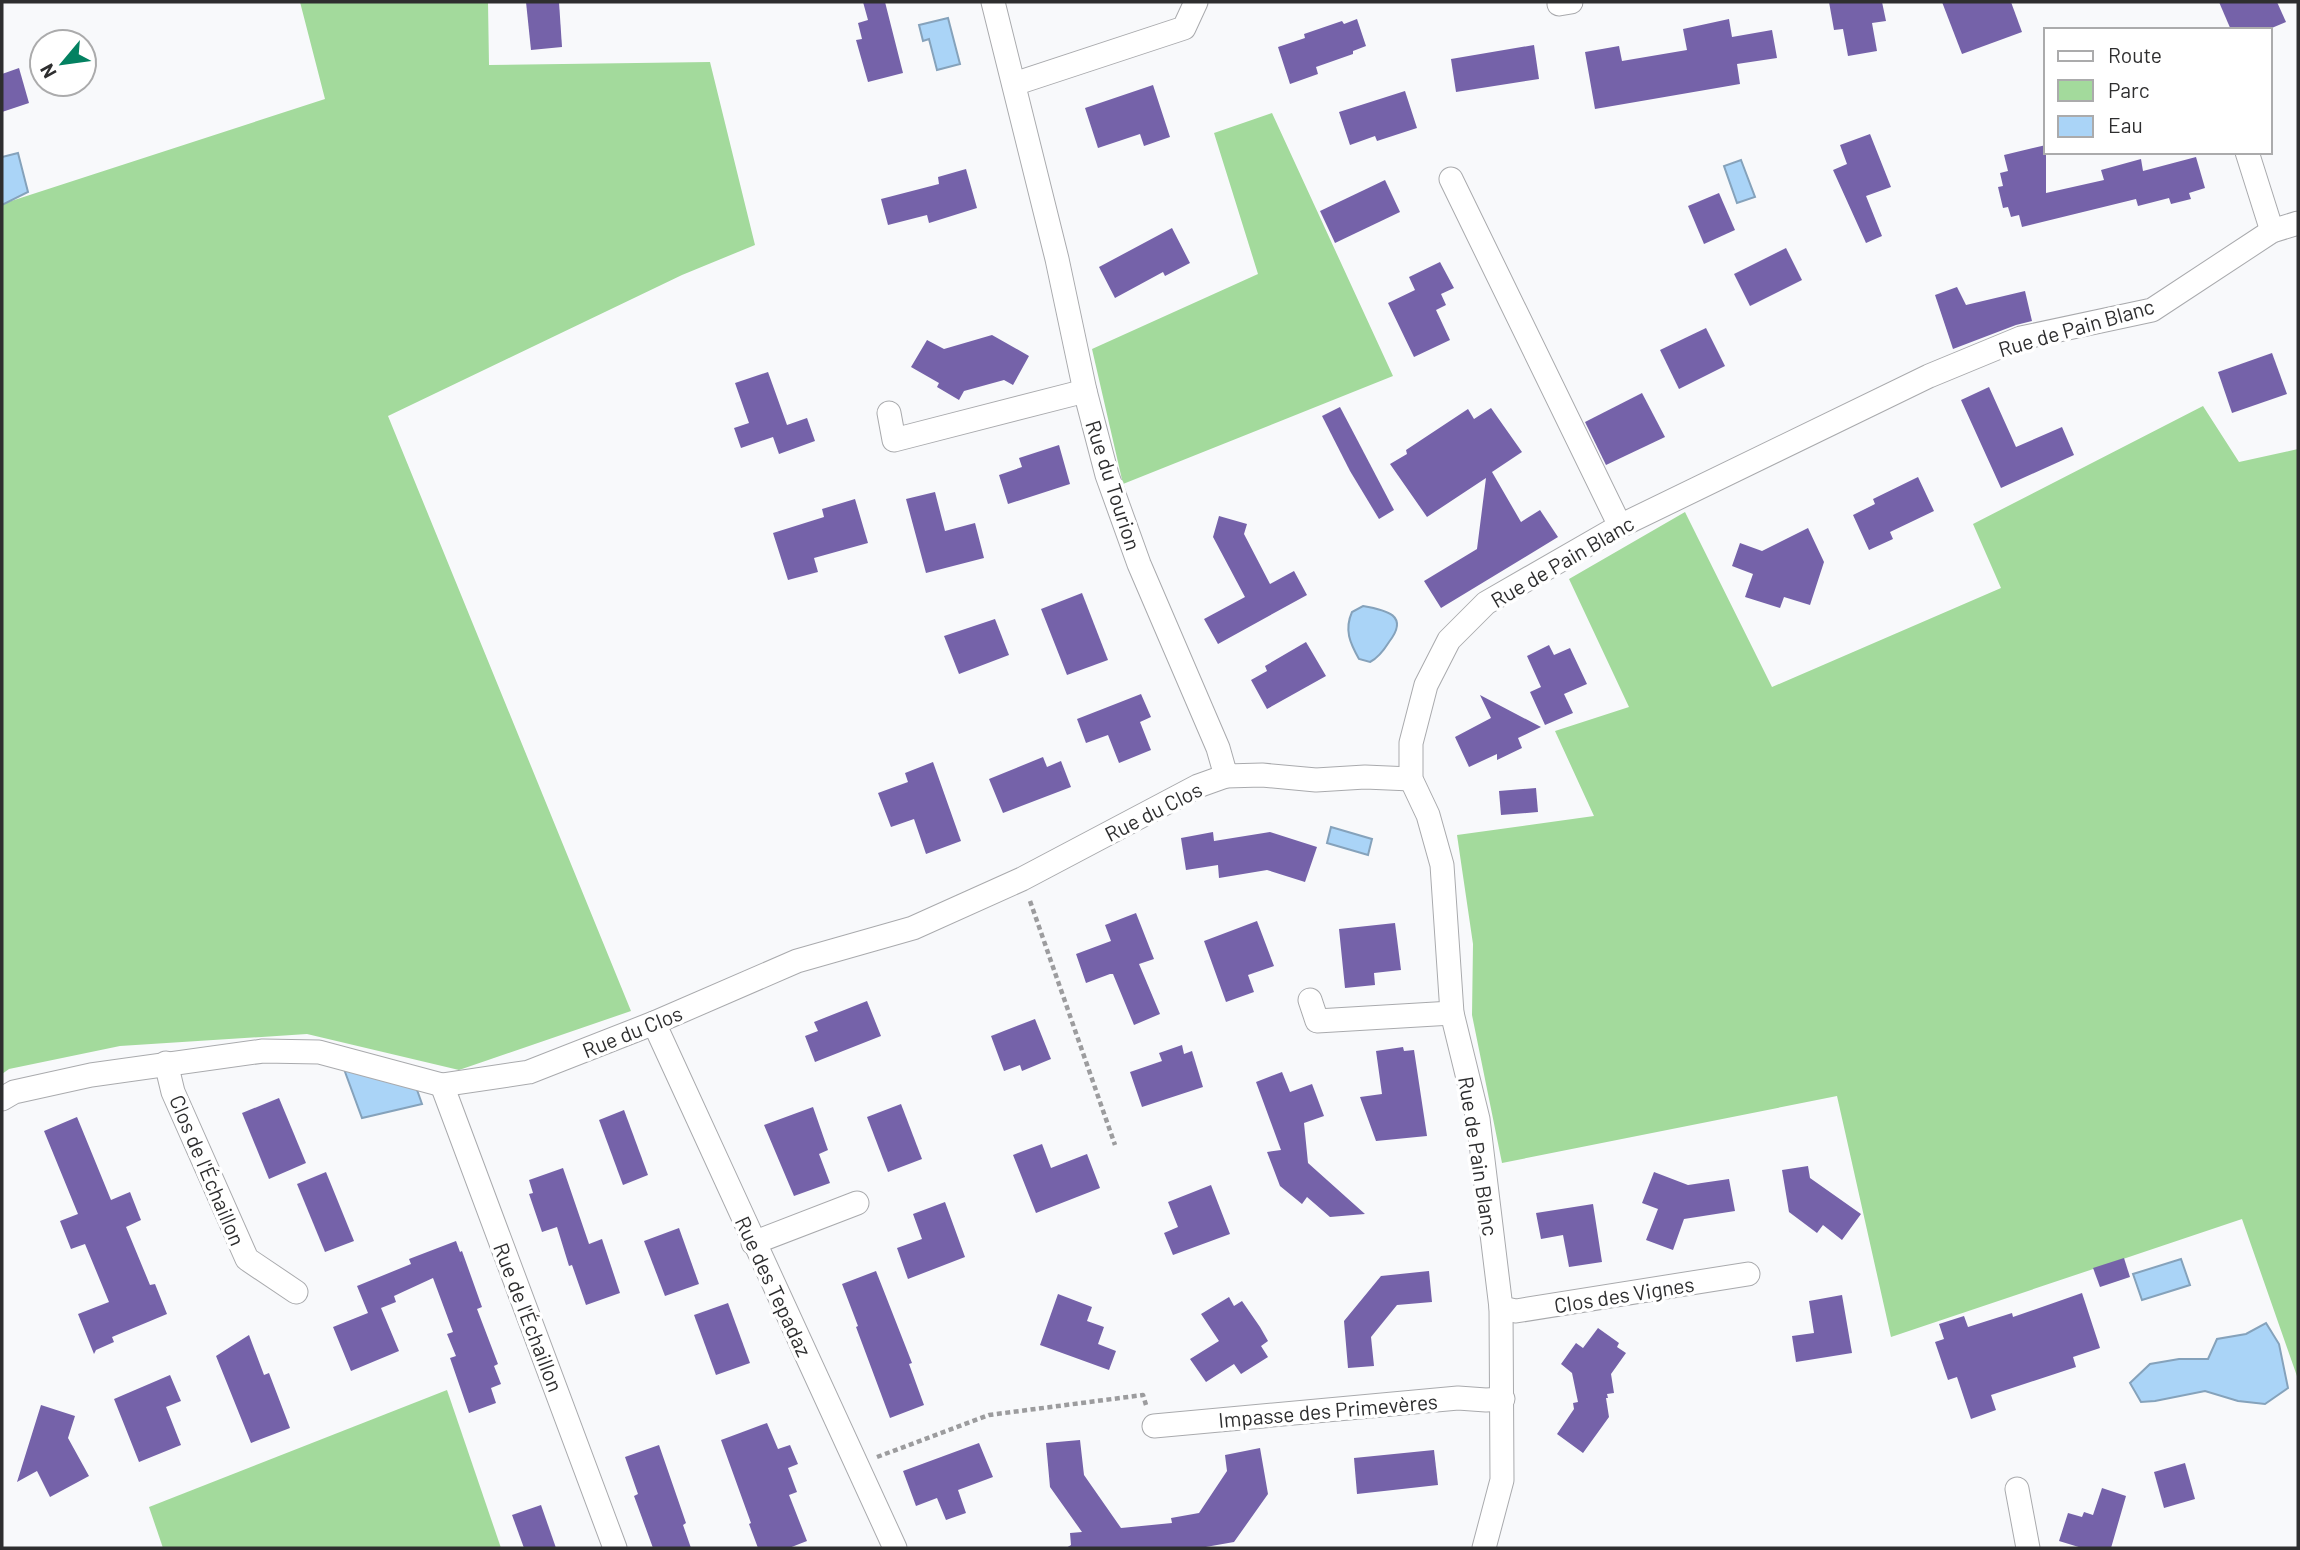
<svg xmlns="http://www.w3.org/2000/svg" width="2300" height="1550" viewBox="0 0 2300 1550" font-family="Barlow,sans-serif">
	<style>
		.green { fill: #a3da9c }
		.water { fill: #aad4f7; stroke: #85a2bb; stroke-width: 2 }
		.building { fill: #7562a9 }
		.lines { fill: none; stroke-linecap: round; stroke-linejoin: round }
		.street-casing { stroke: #a9aaad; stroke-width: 25 }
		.path { stroke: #9c9c9e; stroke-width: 4.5; stroke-dasharray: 5 3.5; stroke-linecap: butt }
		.street { stroke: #fff; stroke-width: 23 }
		.labels { text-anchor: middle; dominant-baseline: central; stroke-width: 7; stroke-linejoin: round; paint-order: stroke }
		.street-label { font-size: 21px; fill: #2e2e2f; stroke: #fff }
	</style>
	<rect width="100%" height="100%" fill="#f8f9fb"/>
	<!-- green -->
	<g class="green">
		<path d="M300,2H488L489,65L710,62L755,245L682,275L388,416L631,1011L459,1070L307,1034L120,1046L9,1069L2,1074V204L325,99Z"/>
		<path d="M1272,113L1393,376L1123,484L1092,349L1258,274L1214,133Z"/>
		<path d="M2203,406L2239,462L2298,449V1379L2242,1219L1891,1337L1837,1096L1502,1163L1472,1015L1473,944L1457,835L1594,816L1555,731L1629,707L1569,579L1685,512L1772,687L2001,588L1973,524Z"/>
		<path d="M447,1390L501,1548H163L149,1507Z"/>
	</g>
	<!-- water -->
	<g class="water">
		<path d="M948,18L960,64L937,70L929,39L923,41L919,25Z"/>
		<path d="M18,153L28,192L2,205V157Z"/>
		<path d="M1741,160L1755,197L1737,203L1724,166Z"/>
		<path d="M1363,606C1386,610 1410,615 1389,642C1384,650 1378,658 1370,662L1359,659C1350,643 1344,630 1352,612Z"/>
		<path d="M1331,827L1372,839L1368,855L1327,843Z"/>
		<path d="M341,1061L416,1087L422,1104L362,1118Z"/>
		<path d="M2181,1259L2190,1285L2142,1300L2133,1274Z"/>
		<path d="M2266,1323L2279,1344L2288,1388L2265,1404L2238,1401L2205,1391L2155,1401L2141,1402L2130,1383L2150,1364L2179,1359H2208L2217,1339L2246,1334Z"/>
	</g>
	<!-- building -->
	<g class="building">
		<path d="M526,2H559L562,47L531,50Z"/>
		<path d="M863,2H885L903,73L868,82L856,40L862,39L858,23L868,20Z"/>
		<path d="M1829,2H1882L1886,21L1872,23L1877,51L1848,56L1843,29L1834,30Z"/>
		<path d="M1942,2H2011L2022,32L1962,54Z"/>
		<path d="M2219,2H2277L2286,22L2267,30H2231Z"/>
		<path d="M1357,19L1366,46L1353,51V54L1316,67L1318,74L1290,84L1278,47L1305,38L1304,34L1342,21L1344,24Z"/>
		<path d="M1729,19L1732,37L1772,30L1777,58L1737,64L1740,84L1595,109L1585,52L1619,46L1622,61L1687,50L1683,29Z"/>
		<path d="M1534,45L1539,79L1456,92L1451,59Z"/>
		<path d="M19,68L29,103L2,112V74Z"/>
		<path d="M1153,85L1170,137L1144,146L1140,134L1098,148L1085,108Z"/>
		<path d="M1405,91L1417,128L1377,141L1375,136L1350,145L1339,112Z"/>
		<path d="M1870,134L1891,187L1866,196L1882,236L1866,243L1833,170L1847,164L1840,145Z"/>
		<path d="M2046,145V193L2104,180L2101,170L2141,159L2143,171L2196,157L2205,188L2189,193L2191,199L2171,204L2169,198L2138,206L2136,199L2022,227L2019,215L2011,217L2008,207L2003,208L1998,187L2003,186L2000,173L2008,171L2004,155Z"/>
		<path d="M966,169L977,208L929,223L927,215L888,225L881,199L939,184L938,177Z"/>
		<path d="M1385,180L1400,212L1335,243L1320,211Z"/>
		<path d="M1719,193L1735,230L1704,244L1688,206Z"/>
		<path d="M1172,228L1190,263L1165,276L1163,272L1115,298L1099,267Z"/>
		<path d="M1786,248L1802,280L1750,306L1734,274Z"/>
		<path d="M1440,262L1454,288L1441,294L1446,305L1436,310L1450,340L1414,357L1388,303L1415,290L1409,277Z"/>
		<path d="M1957,287L1966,305L2025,291L2032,321L2016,325L1953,349L1935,295Z"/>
		<path d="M1706,328L1725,366L1679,389L1660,350Z"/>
		<path d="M992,335L1029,356L1013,385L1004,380L964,391L959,400L937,387L939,383L911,367L927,340L944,349Z"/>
		<path d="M2272,353L2287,394L2232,413L2218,372Z"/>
		<path d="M768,372L787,425L807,418L815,441L779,454L773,437L741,448L734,428L749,423L735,383Z"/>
		<path d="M1989,387L2016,447L2062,427L2074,455L2001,488L1961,400Z"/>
		<path d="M1642,393L1665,437L1606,465L1585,422Z"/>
		<path d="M1340,407L1394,510L1379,519L1350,471L1322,416Z"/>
		<path d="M1491,408L1522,452L1492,472L1521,522L1540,510L1558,537L1441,608L1424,581L1477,549L1486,478L1427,517L1390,464L1407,454L1406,450L1468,409L1474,419Z"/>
		<path d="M1059,445L1070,484L1008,504L999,475L1022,467L1019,458Z"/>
		<path d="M1918,477L1934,511L1890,532L1893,539L1869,550L1853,515L1875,504L1873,499Z"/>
		<path d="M935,492L945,531L975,523L984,558L926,573L906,499Z"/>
		<path d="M855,499L868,543L814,558L818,572L788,580L773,533L824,517L822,509Z"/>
		<path d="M1219,516L1247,524L1244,534L1270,584L1294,571L1307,595L1218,644L1204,619L1245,597L1213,537Z"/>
		<path d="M1808,528L1824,562L1810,605L1784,597L1780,608L1745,597L1753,574L1732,566L1740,543L1762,551Z"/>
		<path d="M1082,593L1108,660L1067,675L1041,609Z"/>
		<path d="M995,619L1009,655L959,674L944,636Z"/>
		<path d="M1306,642L1326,676L1267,709L1251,680L1267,671L1265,666Z"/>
		<path d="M1549,645L1554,655L1570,648L1587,684L1564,694L1573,713L1545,725L1530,692L1541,687L1527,656Z"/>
		<path d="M1141,694L1151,717L1140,722L1151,750L1119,763L1108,735L1086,743L1077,719Z"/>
		<path d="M1480,695L1541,727L1518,738L1522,748L1497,760V754L1469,767L1455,737L1491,718Z"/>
		<path d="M1043,757L1047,767L1061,761L1071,787L1003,813L989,779Z"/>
		<path d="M933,762L961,841L926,854L914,819L891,827L878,793L908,782L905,773Z"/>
		<path d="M1536,788L1538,812L1501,815L1499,791Z"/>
		<path d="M1213,832L1214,841L1270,832L1317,847L1305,882L1267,870L1219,878L1218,865L1186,870L1181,838Z"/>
		<path d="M1136,913L1154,959L1139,964L1160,1014L1134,1025L1113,974H1110L1086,983L1076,954L1111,941L1105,925Z"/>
		<path d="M1257,921L1274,966L1248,975L1254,992L1226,1002L1204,941Z"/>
		<path d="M1395,923L1401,970L1374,973L1375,985L1345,988L1339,929Z"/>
		<path d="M867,1001L881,1036L815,1062L805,1036L818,1031L814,1022Z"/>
		<path d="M1035,1019L1051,1059L1022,1071L1020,1065L1004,1071L991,1036Z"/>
		<path d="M1182,1045L1184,1054L1192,1051L1203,1087L1142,1107L1130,1072L1162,1061L1159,1053Z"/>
		<path d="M1403,1047L1404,1051L1414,1050L1427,1136L1376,1141L1360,1097L1382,1094L1376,1051Z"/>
		<path d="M1282,1072L1290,1092L1312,1084L1324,1116L1304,1123L1308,1163L1365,1214L1330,1217L1307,1197L1302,1204L1280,1186L1267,1152L1281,1150L1256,1082Z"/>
		<path d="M279,1098L306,1163L269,1179L242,1113Z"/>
		<path d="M901,1104L922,1159L888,1172L867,1117Z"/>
		<path d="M813,1107L828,1150L819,1154L830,1183L794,1196L764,1125Z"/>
		<path d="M624,1110L648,1175L623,1185L599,1120Z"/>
		<path d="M77,1117L111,1200L130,1192L141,1220L126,1227L150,1285L155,1284L167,1314L112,1337L114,1342L96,1350L94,1354L78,1314L109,1302L85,1244L71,1249L60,1221L78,1214L44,1131Z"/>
		<path d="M1042,1144L1051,1168L1087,1154L1100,1188L1036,1213L1013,1155Z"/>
		<path d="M1808,1166L1810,1178L1861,1214L1842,1240L1823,1225L1817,1233L1789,1212L1782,1170Z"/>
		<path d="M563,1168L589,1244L602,1239L620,1293L586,1305L572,1265L569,1266L557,1227L542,1232L529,1194L533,1193L529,1180Z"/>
		<path d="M326,1172L354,1241L325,1252L297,1184Z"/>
		<path d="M1654,1172L1688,1185L1729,1179L1735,1211L1684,1219L1673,1250L1646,1240L1658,1209L1642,1203Z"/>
		<path d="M1211,1185L1230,1234L1173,1255L1164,1233L1178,1227L1168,1202Z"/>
		<path d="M945,1202L965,1257L908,1279L897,1248L922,1239L913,1214Z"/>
		<path d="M1593,1204L1602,1262L1569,1267L1563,1235L1541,1239L1536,1213Z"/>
		<path d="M679,1228L699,1284L665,1296L644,1241Z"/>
		<path d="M456,1241L460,1252L462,1251L482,1307L477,1309L498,1364L494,1366L501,1384L491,1388L496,1403L469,1413L450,1358L456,1356L447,1334L453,1332L433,1278L394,1296L396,1302L381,1308L399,1351L351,1371L333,1327L368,1313L357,1286L411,1264L409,1259Z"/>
		<path d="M2124,1258L2130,1277L2100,1287L2093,1268Z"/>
		<path d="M876,1271L912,1363L909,1364L924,1405L890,1418L856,1327L858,1326L842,1284Z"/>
		<path d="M1429,1271L1432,1302L1397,1305L1371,1337L1374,1366L1348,1368L1344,1321L1381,1276Z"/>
		<path d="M2082,1293L2100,1348L2073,1357L2076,1367L1991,1395L1996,1410L1971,1419L1957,1377L1948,1380L1935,1342L1944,1339L1939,1324L1964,1316L1968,1327L2012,1313L2013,1317Z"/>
		<path d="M1058,1294L1092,1307L1087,1321L1104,1327L1098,1344L1116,1351L1109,1370L1040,1345Z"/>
		<path d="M1842,1295L1852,1353L1796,1362L1792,1336L1814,1333L1809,1301Z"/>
		<path d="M1229,1297L1234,1306L1242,1301L1260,1327L1268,1341L1261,1346L1268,1357L1241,1374L1234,1364L1206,1382L1190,1359L1219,1341L1201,1314Z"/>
		<path d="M728,1303L750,1363L716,1375L694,1315Z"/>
		<path d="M1598,1328L1619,1343L1617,1347L1626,1353L1611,1374L1614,1393L1607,1394L1608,1398H1606L1609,1417L1583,1453L1557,1434L1574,1409L1573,1403L1578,1402L1572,1373L1561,1364L1576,1343L1583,1348Z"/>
		<path d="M249,1335L264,1375L269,1373L290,1428L251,1443L216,1356Z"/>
		<path d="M170,1375L181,1401L166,1407L181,1445L139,1462L114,1399Z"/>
		<path d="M41,1405L75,1416L68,1438L89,1476L50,1497L37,1471L17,1482Z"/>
		<path d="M767,1423L778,1449L790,1445L798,1464L788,1468L797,1492L789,1495L807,1541L789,1548H758L749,1524L751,1523L721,1440Z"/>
		<path d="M1080,1440L1084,1475L1121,1528L1172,1523L1171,1518L1199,1513L1227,1471L1225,1455L1260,1448L1268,1494L1234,1542L1200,1548H1066L1071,1545L1070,1533L1082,1532L1050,1487L1046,1443Z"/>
		<path d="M979,1443L993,1477L958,1490L966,1513L946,1520L937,1498L916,1506L903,1471Z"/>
		<path d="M659,1445L686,1523L683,1525L691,1548H653L634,1496L638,1494L625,1457Z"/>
		<path d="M1434,1450L1438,1485L1357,1494L1354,1458Z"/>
		<path d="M2185,1463L2195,1499L2164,1508L2154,1472Z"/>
		<path d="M2102,1488L2126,1496L2111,1548H2082L2059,1541L2068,1513L2082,1517L2084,1512L2093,1515Z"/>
		<path d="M541,1505L556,1548H524L512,1515Z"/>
	</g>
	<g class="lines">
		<defs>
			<g id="street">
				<path d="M993,2L1057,259L1085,391L1107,475L1139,564L1218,748L1226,776L1262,775L1316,780L1365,777L1411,779"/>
				<path d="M1559,4L1571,2"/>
				<path d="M1014,84L1184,28L1196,2"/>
				<path d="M2247,152L2272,231"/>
				<path d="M1451,179L1620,526"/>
				<path d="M889,413L894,440L1085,391"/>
				<path d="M1310,1000L1317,1021L1452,1013"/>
				<path d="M654,1023L895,1548"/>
				<path d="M166,1063L173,1092L247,1259L296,1292"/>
				<path d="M442,1085L615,1548"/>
				<path d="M2,1099L14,1092L91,1075L263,1051L319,1052L442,1085L529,1072L654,1023L797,961L913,928L1022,879L1198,786L1226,776"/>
				<path d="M753,1243L857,1203"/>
				<path d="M1501,1308L1516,1311L1748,1274"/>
				<path d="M1154,1426L1458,1398L1486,1400L1503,1399"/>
				<path d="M2017,1489L2028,1548"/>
				<path d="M1484,1548L1502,1480L1501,1308L1478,1119L1452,1013L1442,865L1428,815L1411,779V743L1426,685L1449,640L1486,603L1620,526L1929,376L2021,338L2152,310L2272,231L2298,223"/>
			</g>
		</defs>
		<!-- street casing -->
		<use href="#street" class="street-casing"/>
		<!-- path -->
		<g class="path">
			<path d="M1030,901L1115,1145"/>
			<path d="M877,1457L989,1415L1143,1395L1146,1405"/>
		</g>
		<!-- street -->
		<use href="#street" class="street"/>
	</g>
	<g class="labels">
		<!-- street labels -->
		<g class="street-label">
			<text transform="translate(2076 327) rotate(-16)">Rue de Pain Blanc</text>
			<text transform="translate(1114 485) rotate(72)">Rue du Tourion</text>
			<text transform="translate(1562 561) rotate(-30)">Rue de Pain Blanc</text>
			<text transform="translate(1153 811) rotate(-27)">Rue du Clos</text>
			<text transform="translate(632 1031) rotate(-22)">Rue du Clos</text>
			<text transform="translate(1479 1156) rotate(81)">Rue de Pain Blanc</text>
			<text transform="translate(208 1170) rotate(67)">Clos de l'Échaillon</text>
			<text transform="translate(774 1286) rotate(65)">Rue des Tepadaz</text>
			<text transform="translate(1624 1294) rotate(-9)">Clos des Vignes</text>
			<text transform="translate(529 1317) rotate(69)">Rue de l'Échaillon</text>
			<text transform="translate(1328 1410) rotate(-5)">Impasse des Primevères</text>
		</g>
	</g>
	<!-- border -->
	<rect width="2300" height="1550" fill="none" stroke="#2e2e2f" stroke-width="7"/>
	<!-- legend -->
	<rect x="2044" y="28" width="228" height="126" fill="#ffffff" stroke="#ababac" stroke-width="2"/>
	<rect x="2058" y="51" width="35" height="10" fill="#ffffff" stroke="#ababac" stroke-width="2"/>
	<text x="2108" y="63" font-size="21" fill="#2e2e2f">Route</text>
	<rect x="2058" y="80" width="35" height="21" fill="#a3da9c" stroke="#ababac" stroke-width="2"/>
	<text x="2108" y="98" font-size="21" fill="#2e2e2f">Parc</text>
	<rect x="2058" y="116" width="35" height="21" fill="#aad4f7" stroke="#ababac" stroke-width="2"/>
	<text x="2108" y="133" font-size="21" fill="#2e2e2f">Eau</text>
	<!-- north arrow -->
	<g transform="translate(63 63) rotate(241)"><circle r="33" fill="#ffffff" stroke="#ababac" stroke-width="2"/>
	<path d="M0-5L12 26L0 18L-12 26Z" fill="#038161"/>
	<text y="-10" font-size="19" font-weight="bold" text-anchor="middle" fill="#2e2e2f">N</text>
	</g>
</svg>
